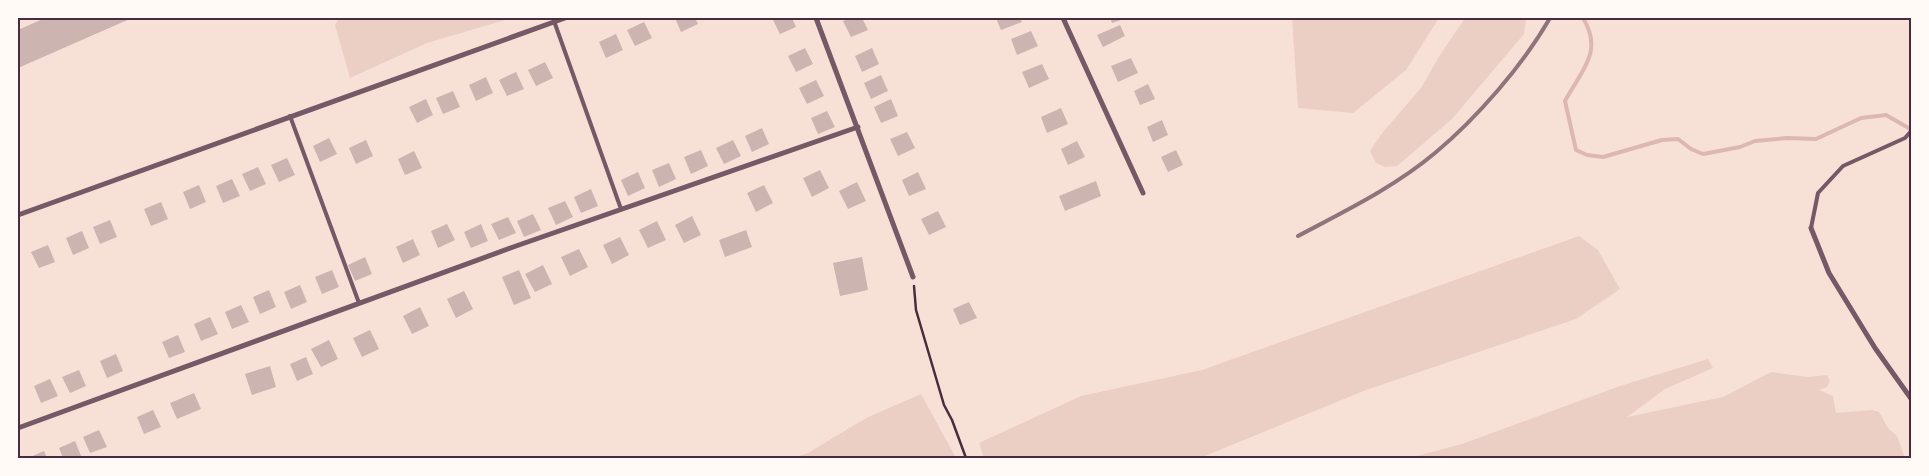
<svg xmlns="http://www.w3.org/2000/svg" width="1929" height="476" viewBox="0 0 1929 476" font-family="'Noto Serif',serif">
	<style>
		.green { fill: #ebcfc5 }
		.lines { fill: none; stroke-linecap: round; stroke-linejoin: round }
		.stream { stroke: #dcb8b0; stroke-width: 4 }
		.building { fill: #ccb4b1 }
		.path { stroke: #4a2c40; stroke-width: 2.5 }
		.service { stroke: #755966; stroke-width: 4 }
		.minor { stroke: #755966; stroke-width: 5 }
		.rail { stroke: #8f747c; stroke-width: 4 }
		.neatline { fill: none; stroke: #4a2c40; stroke-width: 2 }
	</style>
	<rect width="100%" height="100%" fill="#f7e1d7"/>
	<!-- green -->
	<g class="green">
		<path d="M339,18H512L427,43L350,78L335,25Z"/>
		<path d="M1292,18H1439L1406,70L1353,113L1298,108Z"/>
		<path d="M1465,18H1525L1526,19L1524,34L1452,119L1397,166L1385,167L1376,163L1370,151L1383,132L1421,88L1440,55Z"/>
		<path d="M1579,236L1598,250L1620,289L1576,319L1366,390L1200,458H984L979,443L1081,396L1202,370Z"/>
		<path d="M1708,359L1713,368L1665,389L1627,417L1723,397L1771,372L1808,377L1827,375L1830,381L1827,387L1819,390L1833,396L1836,413L1872,410L1879,412L1888,428L1897,436L1905,458H1409L1462,444L1620,386Z"/>
		<path d="M921,394L956,458H792L808,453L866,418Z"/>
	</g>
	<g class="lines">
		<!-- stream -->
		<path class="stream" d="M1583,18C1604,52 1581,71 1565,101L1576,150L1587,155L1603,157L1662,140L1678,139L1691,149L1703,154L1740,147L1755,141L1787,138L1816,139L1861,118L1886,115L1912,130"/>
	</g>
	<!-- building -->
	<g class="building">
		<path d="M45,18H132L18,68V30Z"/>
		<path d="M675,18H695L698,24L681,32Z"/>
		<path d="M772,18H792L796,27L780,34Z"/>
		<path d="M851,18H862L868,30L851,37L843,21Z"/>
		<path d="M996,18H1020L1022,22L1001,30Z"/>
		<path d="M1110,18H1127L1112,23Z"/>
		<path d="M644,22L652,38L635,46L627,30Z"/>
		<path d="M1120,25L1125,36L1103,47L1097,35Z"/>
		<path d="M1031,31L1038,46L1017,55L1011,39Z"/>
		<path d="M616,34L623,50L606,58L599,42Z"/>
		<path d="M805,48L813,64L796,72L788,56Z"/>
		<path d="M872,48L879,64L862,72L855,56Z"/>
		<path d="M1131,58L1138,73L1118,82L1111,66Z"/>
		<path d="M545,62L553,78L536,86L528,70Z"/>
		<path d="M1042,64L1049,79L1029,88L1022,72Z"/>
		<path d="M516,72L524,89L507,96L499,80Z"/>
		<path d="M881,75L888,91L871,99L864,83Z"/>
		<path d="M486,77L493,93L476,101L469,85Z"/>
		<path d="M816,80L824,96L807,104L799,88Z"/>
		<path d="M1148,84L1155,99L1140,105L1134,91Z"/>
		<path d="M453,91L460,107L443,114L436,98Z"/>
		<path d="M426,99L433,115L417,123L409,107Z"/>
		<path d="M891,99L898,116L881,123L874,107Z"/>
		<path d="M1061,108L1068,124L1047,133L1041,117Z"/>
		<path d="M827,111L835,127L818,134L811,118Z"/>
		<path d="M1162,120L1168,135L1153,142L1147,127Z"/>
		<path d="M762,128L769,144L752,152L745,136Z"/>
		<path d="M907,132L915,148L898,156L890,139Z"/>
		<path d="M329,138L337,154L320,162L313,146Z"/>
		<path d="M366,140L373,156L356,164L349,148Z"/>
		<path d="M733,140L741,156L724,164L716,148Z"/>
		<path d="M1077,141L1085,157L1068,165L1061,149Z"/>
		<path d="M701,150L708,166L691,174L684,157Z"/>
		<path d="M1176,150L1183,165L1168,172L1161,157Z"/>
		<path d="M414,151L422,168L405,175L398,159Z"/>
		<path d="M287,158L295,175L279,182L271,165Z"/>
		<path d="M669,163L676,179L659,187L652,170Z"/>
		<path d="M258,167L266,184L250,191L242,174Z"/>
		<path d="M820,170L829,188L812,197L803,178Z"/>
		<path d="M638,172L645,188L628,196L621,180Z"/>
		<path d="M918,172L926,189L909,196L902,180Z"/>
		<path d="M232,179L240,196L223,203L216,186Z"/>
		<path d="M1096,181L1101,196L1065,211L1059,196Z"/>
		<path d="M857,182L866,201L848,209L839,191Z"/>
		<path d="M199,185L206,202L190,209L183,192Z"/>
		<path d="M764,185L773,203L756,212L747,193Z"/>
		<path d="M591,189L598,206L581,213L574,197Z"/>
		<path d="M565,201L573,217L556,225L548,208Z"/>
		<path d="M161,202L168,219L151,226L144,209Z"/>
		<path d="M938,211L946,227L929,235L921,219Z"/>
		<path d="M533,214L541,230L524,237L517,221Z"/>
		<path d="M692,216L701,235L684,243L675,225Z"/>
		<path d="M508,217L516,233L499,240L491,224Z"/>
		<path d="M110,220L117,237L100,244L93,227Z"/>
		<path d="M657,221L666,240L648,248L639,230Z"/>
		<path d="M447,224L455,240L438,248L431,231Z"/>
		<path d="M481,224L488,241L471,248L464,232Z"/>
		<path d="M746,230L752,247L725,257L719,240Z"/>
		<path d="M82,231L89,248L73,255L66,238Z"/>
		<path d="M620,237L629,255L612,264L603,245Z"/>
		<path d="M413,239L420,255L403,263L396,247Z"/>
		<path d="M48,245L55,262L39,268L31,252Z"/>
		<path d="M579,249L588,267L570,276L561,257Z"/>
		<path d="M365,257L372,274L355,281L348,265Z"/>
		<path d="M862,257L868,290L840,296L833,263Z"/>
		<path d="M543,265L552,284L535,292L525,274Z"/>
		<path d="M332,270L339,287L322,294L315,277Z"/>
		<path d="M519,270L531,298L514,305L502,277Z"/>
		<path d="M300,285L307,302L291,309L284,292Z"/>
		<path d="M269,290L276,307L260,314L253,297Z"/>
		<path d="M464,291L473,309L456,318L447,299Z"/>
		<path d="M969,302L977,318L960,325L953,309Z"/>
		<path d="M241,305L249,322L232,329L225,312Z"/>
		<path d="M420,307L429,326L412,334L403,316Z"/>
		<path d="M210,317L218,334L201,341L194,324Z"/>
		<path d="M370,330L379,349L362,357L353,338Z"/>
		<path d="M178,335L185,352L169,358L162,342Z"/>
		<path d="M329,340L338,359L321,367L311,349Z"/>
		<path d="M116,354L123,371L107,378L100,361Z"/>
		<path d="M306,357L313,374L297,381L290,364Z"/>
		<path d="M270,366L276,387L252,395L245,374Z"/>
		<path d="M79,370L86,386L70,393L62,377Z"/>
		<path d="M50,379L58,396L41,403L34,386Z"/>
		<path d="M194,393L201,409L177,419L170,403Z"/>
		<path d="M153,410L161,427L144,434L137,417Z"/>
		<path d="M99,430L107,447L90,453L83,437Z"/>
		<path d="M75,441L82,458H63L59,448Z"/>
		<path d="M44,451L47,458H28Z"/>
	</g>
	<g class="lines">
		<!-- path -->
		<path class="path" d="M914,286L916,310L944,405L952,420L966,458"/>
		<!-- service -->
		<g class="service">
			<path d="M554,21L621,209"/>
			<path d="M290,116L359,303"/>
			<path d="M1811,228L1818,193L1843,166L1905,138L1912,130"/>
		</g>
		<!-- minor -->
		<g class="minor">
			<path d="M816,18L913,277"/>
			<path d="M1063,18L1143,193"/>
			<path d="M18,215L565,18"/>
			<path d="M1811,228L1829,273L1875,348L1912,400"/>
			<path d="M18,428L516,246L858,127"/>
		</g>
		<!-- rail -->
		<path class="rail" d="M1298,236C1345,211 1393,188 1435,153C1477,118 1523,65 1550,18"/>
	</g>
	<!-- border -->
	<rect width="1929" height="476" fill="none" stroke="#fffaf5" stroke-width="38"/>
	<rect x="19" y="19" width="1891" height="438" class="neatline"/>
</svg>
